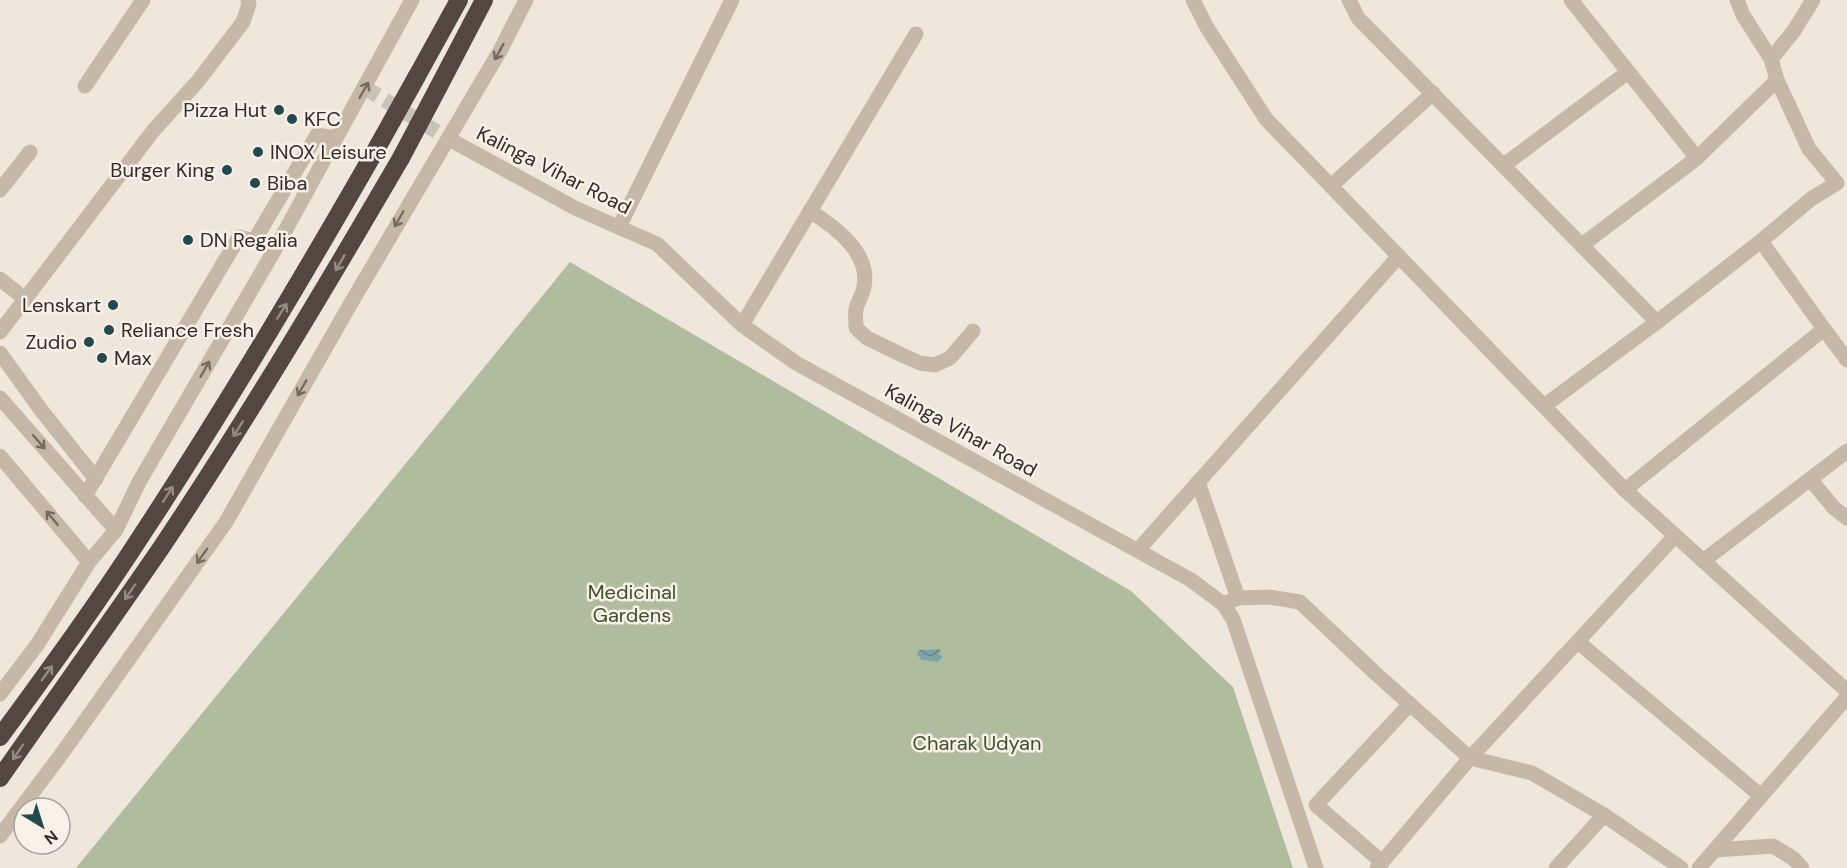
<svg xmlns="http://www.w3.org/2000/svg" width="1847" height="868" viewBox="0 0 1847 868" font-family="'DM Sans',sans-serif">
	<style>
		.garden { fill: #afbc9d }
		.water { fill: url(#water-waves) }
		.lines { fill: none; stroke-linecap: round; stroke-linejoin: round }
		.minor-tunnel { stroke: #c9c2b7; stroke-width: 15; stroke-dasharray: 15 8; stroke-linecap: butt }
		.minor { stroke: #c6b8a8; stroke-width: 15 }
		.highway { stroke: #53473f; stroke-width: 18 }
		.highway-bridge { stroke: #53473f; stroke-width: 18 }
		.oneway { stroke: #756b62 }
		.oneway2 { stroke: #958b82 }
		.poi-dot { fill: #214a50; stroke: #f7f1e7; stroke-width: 2 }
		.labels { text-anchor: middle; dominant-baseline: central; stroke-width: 5; stroke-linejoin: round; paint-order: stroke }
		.poi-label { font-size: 20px; fill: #332c28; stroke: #f7f1e7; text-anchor: start }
		.street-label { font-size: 20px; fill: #332c28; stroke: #f7f1e7 }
		.park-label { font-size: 20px; fill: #404f2e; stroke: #f7f1e7 }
	</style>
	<defs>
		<pattern id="water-waves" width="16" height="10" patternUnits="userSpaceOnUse" patternTransform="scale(1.5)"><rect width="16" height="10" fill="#7da4a9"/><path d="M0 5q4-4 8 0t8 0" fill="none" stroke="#67868a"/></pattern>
	</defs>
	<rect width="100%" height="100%" fill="#efe7db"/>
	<!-- garden -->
	<path class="garden" d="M570,262L1131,591L1233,687L1293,868H76Z"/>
	<!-- water -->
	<path class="water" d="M940,649L939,655L943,656L938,662L922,660L917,654L919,650Z"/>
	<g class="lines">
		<!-- minor-tunnel -->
		<path class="minor-tunnel" d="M365,88L449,139"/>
		<!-- minor -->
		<g class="minor">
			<path d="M1193,0L1206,26L1266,119L1625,490L1847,691"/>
			<path d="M1349,0L1358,18L1657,322"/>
			<path d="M1571,0L1697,158"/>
			<path d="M1737,0L1743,15L1771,59L1777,80L1809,149L1837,183L1811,199L1761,241"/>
			<path d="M1771,59L1793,32L1813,0"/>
			<path d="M85,86L143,0"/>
			<path d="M449,139L575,208L657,244L742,325L796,363L1191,580L1223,604L1233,619L1316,868"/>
			<path d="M1504,165L1628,72"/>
			<path d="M1331,186L1433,93"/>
			<path d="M0,190L30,152"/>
			<path d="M810,211C835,227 871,253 864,287C863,294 858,301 856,309C855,315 856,322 856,328L867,338L904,356L920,363L935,365L950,358L973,331"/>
			<path d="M619,227L732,0"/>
			<path d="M1582,245L1697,158L1777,80"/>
			<path d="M0,279L25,299"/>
			<path d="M742,325L916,34"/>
			<path d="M0,332L153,131L198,81L243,22L249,4L248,0"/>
			<path d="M0,353L41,410L96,479"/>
			<path d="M0,398L116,530"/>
			<path d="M1544,406L1657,322L1761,241L1824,329"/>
			<path d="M0,456L89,562"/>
			<path d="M1810,479L1834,508L1847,518"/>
			<path d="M1198,482L1238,598"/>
			<path d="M1625,490L1824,329L1847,360"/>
			<path d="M85,496L239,237L254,241L317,135L336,138"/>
			<path d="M1138,550L1399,256"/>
			<path d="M1703,561L1847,451"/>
			<path d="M1223,604L1238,598L1269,597L1300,602L1374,672L1470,758L1532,773L1604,815L1556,868"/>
			<path d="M1578,642L1761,796"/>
			<path d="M0,694L37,645L89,562L116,530L139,482L274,251L412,0"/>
			<path d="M1604,815L1681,868"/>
			<path d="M0,836L63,752L226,522L351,303L501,49L526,0"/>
			<path d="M1715,850L1773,846L1794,859L1802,868"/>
			<path d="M1382,862L1316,805L1410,704"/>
			<path d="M1377,868L1470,758L1675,536"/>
			<path d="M1699,868L1847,697"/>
		</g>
		<!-- highway -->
		<g class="highway">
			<path d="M417,76L459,0"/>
			<path d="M438,88L484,0"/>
			<path d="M0,737C49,670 98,603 143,533C226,407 303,277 378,146"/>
			<path d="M0,778C54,701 108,625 161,548C246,421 324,290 401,158"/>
		</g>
		<!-- highway-bridge -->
		<g class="highway-bridge">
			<path d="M378,146L417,76"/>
			<path d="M401,158L438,88"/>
		</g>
	</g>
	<!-- one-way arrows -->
	<defs><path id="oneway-shaft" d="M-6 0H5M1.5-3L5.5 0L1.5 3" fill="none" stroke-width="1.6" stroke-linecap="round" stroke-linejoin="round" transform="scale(1.5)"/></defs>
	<g class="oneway">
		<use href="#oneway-shaft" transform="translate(499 52) rotate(119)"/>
		<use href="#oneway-shaft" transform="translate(364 90) rotate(-60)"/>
		<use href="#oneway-shaft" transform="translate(399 219) rotate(120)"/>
		<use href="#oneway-shaft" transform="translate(205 369) rotate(-60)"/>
		<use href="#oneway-shaft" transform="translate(302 388) rotate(120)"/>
		<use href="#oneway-shaft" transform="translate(39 442) rotate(49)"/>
		<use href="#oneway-shaft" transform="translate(52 518) rotate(-130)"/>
		<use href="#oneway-shaft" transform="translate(202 556) rotate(125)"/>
	</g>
	<g class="oneway2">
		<use href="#oneway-shaft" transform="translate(340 263) rotate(120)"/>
		<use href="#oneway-shaft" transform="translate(282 311) rotate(-58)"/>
		<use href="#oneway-shaft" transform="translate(238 429) rotate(122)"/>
		<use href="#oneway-shaft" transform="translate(168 494) rotate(-58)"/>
		<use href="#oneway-shaft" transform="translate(130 592) rotate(125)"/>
		<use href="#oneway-shaft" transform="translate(47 673) rotate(-54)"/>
		<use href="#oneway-shaft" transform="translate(18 752) rotate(125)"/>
	</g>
	<!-- markers -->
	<g class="poi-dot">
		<circle cx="279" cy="110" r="6"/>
		<circle cx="292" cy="119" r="6"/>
		<circle cx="258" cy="152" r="6"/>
		<circle cx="227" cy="170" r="6"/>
		<circle cx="255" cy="183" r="6"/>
		<circle cx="188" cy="240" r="6"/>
		<circle cx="113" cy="305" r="6"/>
		<circle cx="109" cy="330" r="6"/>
		<circle cx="89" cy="342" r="6"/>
		<circle cx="102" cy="358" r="6"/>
	</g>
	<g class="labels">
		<!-- poi labels -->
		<g class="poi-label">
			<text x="267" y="110" text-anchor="end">Pizza Hut</text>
			<text x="304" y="119">KFC</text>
			<text x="270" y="152">INOX Leisure</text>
			<text x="215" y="170" text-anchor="end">Burger King</text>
			<text x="267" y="183">Biba</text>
			<text x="200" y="240">DN Regalia</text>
			<text x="101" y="305" text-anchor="end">Lenskart</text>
			<text x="121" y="330">Reliance Fresh</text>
			<text x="77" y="342" text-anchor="end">Zudio</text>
			<text x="114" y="358">Max</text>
		</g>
		<!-- street labels -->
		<g class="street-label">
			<text transform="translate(554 170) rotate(27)">Kalinga Vihar Road</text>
			<text transform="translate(961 430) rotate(29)">Kalinga Vihar Road</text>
		</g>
		<!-- park labels -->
		<g class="park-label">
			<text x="632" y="592">Medicinal<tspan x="632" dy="23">Gardens</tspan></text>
			<text x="977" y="743">Charak Udyan</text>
		</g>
	</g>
	<!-- north arrow -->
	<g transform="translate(42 826) rotate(142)"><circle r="28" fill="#f7f1e7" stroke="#a9a29b" stroke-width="1.5"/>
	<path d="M0-4.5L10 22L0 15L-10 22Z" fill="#214a50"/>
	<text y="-9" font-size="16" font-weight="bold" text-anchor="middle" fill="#332c28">N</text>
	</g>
</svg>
